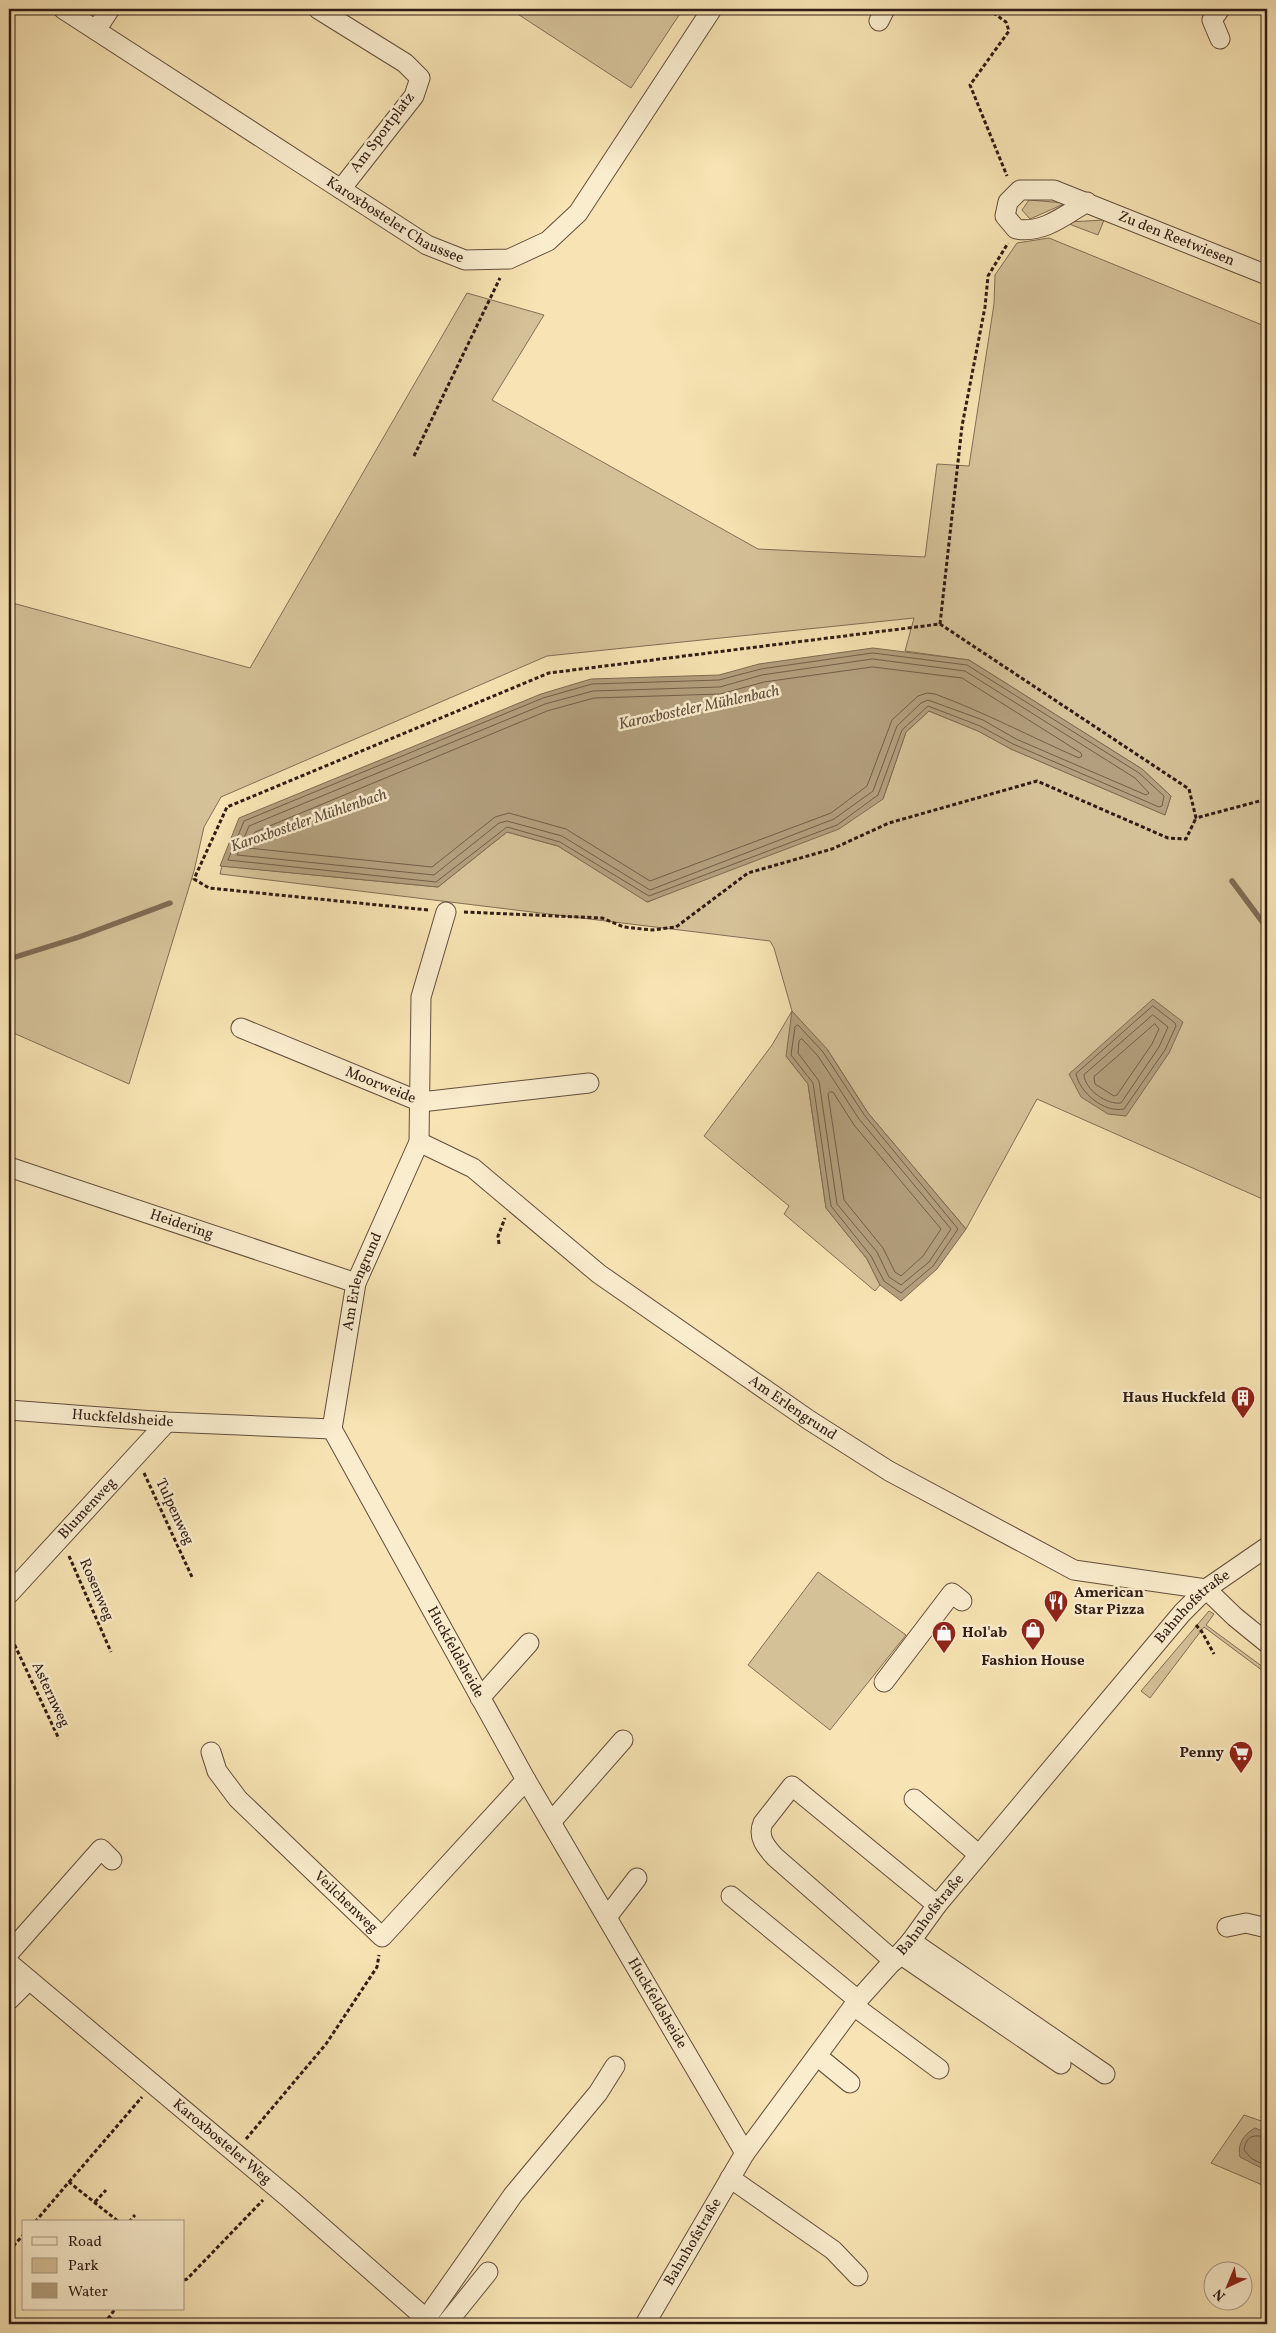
<svg xmlns="http://www.w3.org/2000/svg" width="1276" height="2333" viewBox="0 0 1276 2333" font-family="Vollkorn,serif">
	<style>
		.green { fill: #d5c198; stroke: #826e56 }
		.water { fill: #b39f7d; stroke: #7f6b53 }
		.lines { fill: none; stroke-linecap: round; stroke-linejoin: round }
		.shore { stroke: #725e48; stroke-width: 1 }
		.stream { stroke: #7f6b53; stroke-width: 5.5 }
		.minor-casing { stroke: #624e3c; stroke-width: 21 }
		.path { stroke: #301c14; stroke-width: 3; stroke-dasharray: 4 2.5; stroke-linecap: butt }
		.minor { stroke: #faedce; stroke-width: 19 }
		.labels { text-anchor: middle; dominant-baseline: central; stroke-width: 5; stroke-linejoin: round; paint-order: stroke }
		.street-label { font-size: 15px; fill: #301c14; stroke: #faedce }
		.poi-label { font-size: 15px; font-weight: bold; fill: #301c14; stroke: #faedce; text-anchor: end }
		.water-label { font-size: 16px; font-style: italic; fill: #64503e; stroke: #faedce }
	</style>
	<rect width="100%" height="100%" fill="#f7e3b3"/>
	<filter id="stains"><feTurbulence type="fractalNoise" baseFrequency=".004" numOctaves="4"/><feColorMatrix values="0 0 0 0 .2 0 0 0 0 .09 0 0 0 0 .02 0 0 0 .5 -.17"/></filter>
	<radialGradient id="worn" r=".72"><stop offset=".6" stop-color="#630" stop-opacity="0"/><stop offset="1" stop-color="#630" stop-opacity=".3"/></radialGradient>
	<!-- green -->
	<g class="green">
		<path d="M510,9H683L631,88Z"/>
		<path d="M1029,200L1066,203L1030,219L1022,210Z"/>
		<path d="M1104,220L1098,235L1069,224V222Z"/>
		<path d="M1049,238L1267,327V1201L1037,1099L966,1229L868,1113L827,1049L786,1056L808,1084L826,1208L867,1259L880,1285L875,1291L784,1214L789,1206L704,1136L772,1045L792,1011L774,948L770,941L220,874L222,866L438,887L507,832L558,846L648,902L883,799L906,732L929,711L978,731L1011,749L1165,815L1171,796L1142,769L969,660L905,651L914,618L547,656L221,797L204,827L194,871L129,1084L9,1031V602L250,668L467,293L544,315L492,400L758,549L925,557L937,464L969,466L994,304L995,275L1017,243Z"/>
		<path d="M818,1572L906,1635L830,1730L748,1665Z"/>
		<path d="M1209,1611L1214,1614L1206,1625L1267,1670V1674L1204,1627L1150,1698L1141,1691Z"/>
		<path d="M1244,2115L1267,2123V2187L1211,2163Z"/>
	</g>
	<!-- water -->
	<g class="water">
		<path d="M873,648L969,660L1142,769L1171,796L1165,815L1011,749L978,731L929,711L906,732L883,799L839,829L647,902L558,846L507,832L438,887L220,866L239,818L541,694L591,679L719,675L759,664Z"/>
		<path d="M1153,999L1183,1022L1169,1053L1126,1116L1108,1114L1081,1097L1069,1074Z"/>
		<path d="M792,1011L827,1049L868,1113L966,1229L937,1269L901,1301L880,1285L867,1259L826,1208L808,1084L786,1056Z"/>
		<path d="M1255,2128L1267,2133V2171L1240,2157C1237,2144 1244,2134 1255,2128Z"/>
	</g>
	<g class="lines">
		<!-- shore -->
		<g class="shore">
			<path d="M873,653L967,665L1139,773L1164,796L1162,806L1159,807L1013,744L980,726L928,706L902,730L878,795L837,825L649,896L560,842L507,827L436,882L228,860L244,821L543,698L592,684L719,680L761,669Z"/>
			<path d="M873,659L965,671L1135,778L1149,793L1146,795L1016,739L983,720L928,700L921,703L897,726L873,791L834,819L650,890L562,836L507,821L499,823L434,875L237,855L249,826L545,704L593,691L720,687L762,675Z"/>
			<path d="M873,667L962,678L1081,753L1082,756L1079,758C1031,737 984,712 935,694L927,693L918,696L892,720L867,786L831,813L650,881L566,829L509,813L495,817L432,867L248,848L255,832L547,711L594,698L720,694L764,682Z"/>
			<path d="M1153,1006L1175,1023L1176,1026L1165,1050L1124,1109C1104,1113 1080,1093 1076,1074Z"/>
			<path d="M1153,1015L1168,1027L1159,1047L1121,1103C1107,1105 1085,1090 1084,1075Z"/>
			<path d="M1155,1024L1159,1029L1152,1044L1117,1095L1114,1096L1095,1084L1094,1077Z"/>
			<path d="M798,1025L823,1052L865,1116L958,1229L933,1266L901,1293L884,1281L871,1256L831,1206L813,1083L791,1055L795,1027Z"/>
			<path d="M802,1039L818,1056L859,1119L951,1229L929,1262L901,1285L889,1277L877,1252L837,1204L819,1081L798,1053L799,1041Z"/>
			<path d="M830,1092H833L854,1125L941,1229L923,1256L901,1276L895,1272L883,1248L844,1200L828,1094Z"/>
			<path d="M1267,2137C1254,2135 1247,2134 1244,2150L1252,2159L1267,2166"/>
		</g>
		<!-- stream -->
		<g class="stream">
			<path d="M1232,881L1267,928"/>
			<path d="M9,959L79,937L170,903"/>
		</g>
		<defs>
			<g id="minor">
				<path id="s1" d="M63,9L427,245L465,260L509,259L548,241L578,213L712,9"/>
				<path d="M318,9L405,63L420,78L414,96L341,189"/>
				<path d="M879,21L885,9"/>
				<path d="M96,30L110,9"/>
				<path d="M1220,39L1212,20L1220,9"/>
				<path id="s2" d="M1087,202C1065,215 1043,234 1016,229L1005,216L1008,202L1020,190H1054L1267,275"/>
				<path id="s3" d="M241,1028L421,1102L589,1083"/>
				<path id="s4" d="M419,1142L473,1168L599,1274L809,1420L889,1471L1074,1570L1206,1589"/>
				<path id="s5" d="M9,1167L356,1283"/>
				<path id="s6" d="M9,1410L167,1422L332,1429"/>
				<path id="s7" d="M332,1429L526,1780L745,2153"/>
				<path id="s8" d="M332,1429L356,1283L419,1142L421,997L446,912"/>
				<path d="M1206,1589L1235,1617L1267,1643"/>
				<path id="s9" d="M9,1594L167,1422"/>
				<path d="M884,1682L952,1593L962,1601"/>
				<path d="M480,1698L529,1643"/>
				<path id="s10" d="M211,1752L217,1771L238,1799L382,1937L526,1780"/>
				<path d="M914,1799L979,1855"/>
				<path d="M551,1822L623,1740"/>
				<path d="M731,1896L858,2000"/>
				<path d="M607,1917L637,1878"/>
				<path d="M1227,1927L1246,1923L1267,1928"/>
				<path d="M911,1941L1105,2074"/>
				<path d="M9,1953L101,1849L112,1860"/>
				<path d="M900,1954L1061,2064"/>
				<path d="M894,1961L775,1857C766,1847 757,1837 763,1823L792,1786L937,1905"/>
				<path id="s11" d="M9,1963L291,2200L432,2324"/>
				<path d="M9,2000L29,1980"/>
				<path d="M854,2006L939,2069"/>
				<path d="M817,2056L850,2083"/>
				<path d="M730,2178L833,2250L858,2276"/>
				<path d="M426,2319L513,2195L598,2093L615,2066"/>
				<path d="M446,2324L488,2272"/>
				<path id="s12" d="M645,2324L745,2153L858,2000L911,1941L937,1905L1182,1613L1206,1589L1267,1547"/>
			</g>
		</defs>
		<!-- minor casing -->
		<use href="#minor" class="minor-casing"/>
		<!-- path -->
		<g class="path">
			<path d="M988,9L1006,22L1009,31L970,85L1007,176"/>
			<path d="M414,456L500,278"/>
			<path d="M940,624L962,426L985,307L988,276L1008,243"/>
			<path d="M428,910L209,888L194,879L227,807L549,673L940,624L1189,789L1196,818L1267,799"/>
			<path d="M464,912L602,918L624,927L652,930L676,927L748,873L832,849L889,823L1037,781L1168,838L1186,839L1196,818"/>
			<path d="M499,1244L498,1236L505,1218"/>
			<path d="M144,1473L192,1577"/>
			<path d="M69,1556L111,1652"/>
			<path d="M1196,1625L1202,1632L1214,1654"/>
			<path d="M9,1633L59,1739"/>
			<path d="M246,2139L326,2044L377,1967L379,1955"/>
			<path d="M69,2182L142,2097"/>
			<path d="M95,2202L106,2190"/>
			<path d="M35,2222L69,2182L119,2222"/>
			<path d="M129,2222L135,2215"/>
			<path d="M9,2251L24,2234"/>
			<path d="M184,2280L187,2279L263,2200"/>
			<path d="M9,2282L10,2283"/>
			<path d="M109,2317L116,2324"/>
			<path d="M104,2324L115,2309"/>
		</g>
		<!-- minor -->
		<use href="#minor" class="minor"/>
	</g>
	<!-- icons -->
	<defs>
		<symbol id="building-pin" viewBox="-11 -11 22 30"><path d="M0 17L-7.5 6A9.5 9.5 0 1 1 7.5 6Z" fill="#8f2418" stroke="#faedce"/><path d="M-4-6H4V6H1V3H-1V6H-4ZM-2.5-4.3h1.7v1.8h-1.7ZM.8-4.3h1.7v1.8H.8ZM-2.5-1h1.7V.8h-1.7ZM.8-1h1.7V.8H.8Z" fill="#fff"/></symbol>
		<symbol id="restaurant-pin" viewBox="-11 -11 22 30"><path d="M0 17L-7.5 6A9.5 9.5 0 1 1 7.5 6Z" fill="#8f2418" stroke="#faedce"/><path d="M-5-6h1v4h1v-4h1v4h1v-4h1v5L-1.5 .5V6h-2V.5L-5-1ZM5-6V6H3V1.5H1.5Q1.5-4 5-6Z" fill="#fff"/></symbol>
		<symbol id="shop-pin" viewBox="-11 -11 22 30"><path d="M0 17L-7.5 6A9.5 9.5 0 1 1 7.5 6Z" fill="#8f2418" stroke="#faedce"/><path d="M-5-2.5h2.3a2.7 3.5 0 0 1 5.4 0H5L5.5 6h-11ZM-1.5-2.5h3a1.5 2.3 0 0 0-3 0Z" fill="#fff"/></symbol>
		<symbol id="supermarket-pin" viewBox="-11 -11 22 30"><path d="M0 17L-7.5 6A9.5 9.5 0 1 1 7.5 6Z" fill="#8f2418" stroke="#faedce"/><path d="M-6-5.5h2.5l.6 2H6L4.5 2H-2.5L-4.4-4H-6ZM-1.5 3.2a1.3 1.3 0 1 0 .1 0ZM3 3.2a1.3 1.3 0 1 0 .1 0Z" fill="#fff"/></symbol>
	</defs>
	<g fill-rule="evenodd">
		<use href="#building-pin" x="1229" y="1384" width="28" height="38"/>
		<use href="#restaurant-pin" x="1042" y="1588" width="28" height="38"/>
		<use href="#shop-pin" x="1019" y="1616" width="28" height="38"/>
		<use href="#shop-pin" x="930" y="1619" width="28" height="38"/>
		<use href="#supermarket-pin" x="1227" y="1739" width="28" height="38"/>
	</g>
	<g class="labels">
		<!-- street labels -->
		<g class="street-label">
			<text transform="translate(383 133) rotate(-53)">Am Sportplatz</text>
			<text stroke="none"><textPath href="#s1" startOffset="394">Karoxbosteler Chaussee</textPath></text>
			<text stroke="none"><textPath href="#s2" startOffset="292">Zu den Reetwiesen</textPath></text>
			<text stroke="none"><textPath href="#s3" startOffset="151">Moorweide</textPath></text>
			<text stroke="none"><textPath href="#s5" startOffset="182">Heidering</textPath></text>
			<text stroke="none"><textPath href="#s8" startOffset="151">Am Erlengrund</textPath></text>
			<text stroke="none"><textPath href="#s4" startOffset="460">Am Erlengrund</textPath></text>
			<text stroke="none"><textPath href="#s6" startOffset="114">Huckfeldsheide</textPath></text>
			<text stroke="none"><textPath href="#s9" startOffset="116">Blumenweg</textPath></text>
			<text transform="translate(174 1512) rotate(65)">Tulpenweg</text>
			<text transform="translate(96 1590) rotate(67)">Rosenweg</text>
			<text stroke="none"><textPath href="#s12" startOffset="905">Bahnhofstraße</textPath></text>
			<text stroke="none"><textPath href="#s7" startOffset="255">Huckfeldsheide</textPath></text>
			<text transform="translate(50 1695) rotate(65)">Asternweg</text>
			<text stroke="none"><textPath href="#s10" startOffset="204">Veilchenweg</textPath></text>
			<text stroke="none"><textPath href="#s12" startOffset="500">Bahnhofstraße</textPath></text>
			<text stroke="none"><textPath href="#s7" startOffset="660">Huckfeldsheide</textPath></text>
			<text stroke="none"><textPath href="#s11" startOffset="278">Karoxbosteler Weg</textPath></text>
			<text stroke="none"><textPath href="#s12" startOffset="95">Bahnhofstraße</textPath></text>
		</g>
		<!-- poi labels -->
		<g class="poi-label">
			<text x="1226" y="1398">Haus Huckfeld</text>
			<text x="1074" y="1593" text-anchor="start">American<tspan x="1074" dy="17">Star Pizza</tspan></text>
			<text x="962" y="1633" text-anchor="start">Hol'ab</text>
			<text x="1033" y="1661" text-anchor="middle">Fashion House</text>
			<text x="1224" y="1753">Penny</text>
		</g>
		<!-- water labels -->
		<g class="water-label">
			<text transform="translate(699 708) rotate(-12)">Karoxbosteler Mühlenbach</text>
			<text transform="translate(309 821) rotate(-19)">Karoxbosteler Mühlenbach</text>
		</g>
	</g>
	<!-- margin -->
	<rect width="1276" height="2333" fill="none" stroke="#f7e3b3" stroke-width="30"/>
	<rect x="10" y="10" width="1256" height="2313" fill="none" stroke="#301c14" stroke-width="2.5"/>
	<rect x="15" y="15" width="1246" height="2303" fill="none" stroke="#301c14"/>
	<!-- legend -->
	<rect x="22" y="2220" width="162" height="90" fill="#faedce" stroke="#a99984"/>
	<rect x="32" y="2237" width="25" height="8" fill="#faedce" stroke="#a99984"/>
	<text x="68" y="2246" font-size="15" fill="#301c14">Road</text>
	<rect x="32" y="2258" width="25" height="15" fill="#d5c198" stroke="#a99984"/>
	<text x="68" y="2270" font-size="15" fill="#301c14">Park</text>
	<rect x="32" y="2283" width="25" height="15" fill="#b39f7d" stroke="#a99984"/>
	<text x="68" y="2296" font-size="15" fill="#301c14">Water</text>
	<!-- north arrow -->
	<g transform="translate(1228 2286) rotate(224)"><circle r="24" fill="#faedce" stroke="#a99984"/>
	<path d="M0-4L9 19L0 12L-9 19Z" fill="#8f2418"/>
	<text y="-8" font-size="14" font-weight="bold" text-anchor="middle" fill="#301c14">N</text>
	</g>
	<rect width="100%" height="100%" filter="url(#stains)"/>
	<rect width="100%" height="100%" fill="url(#worn)"/>
</svg>
